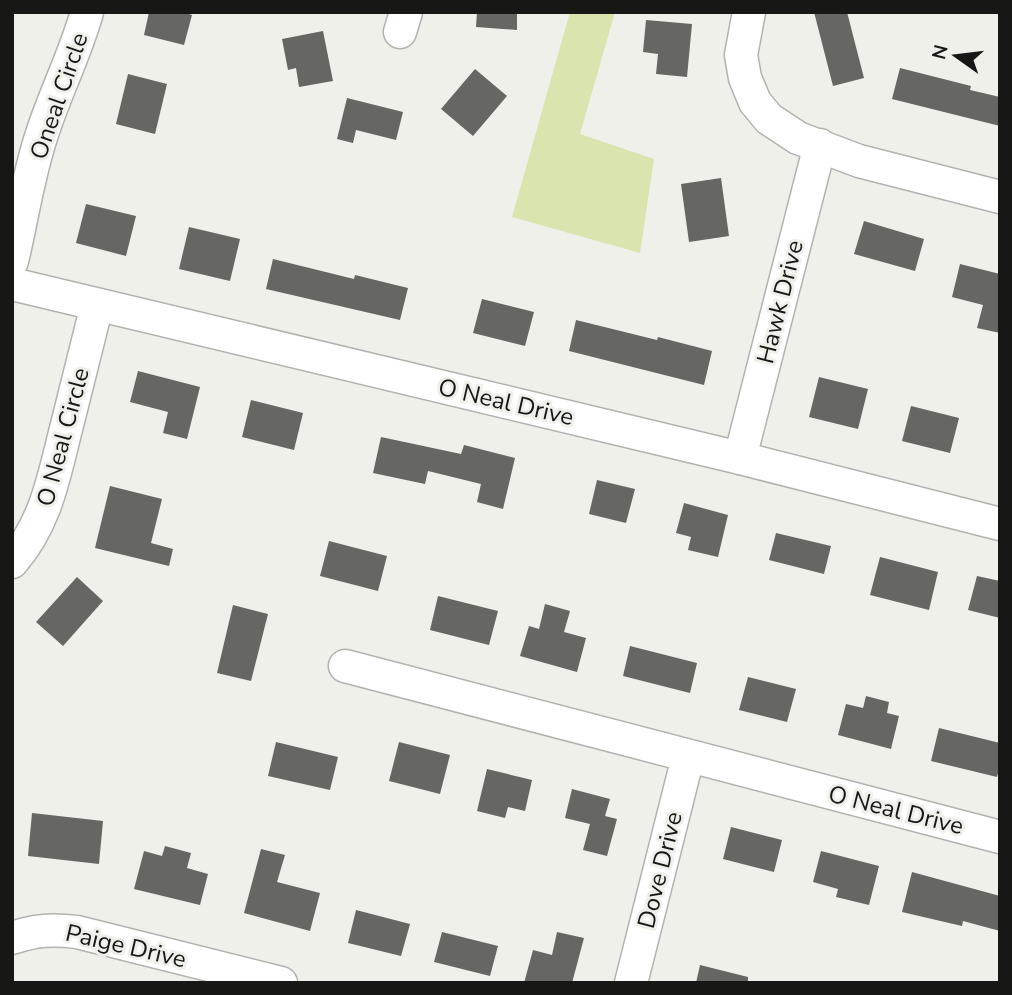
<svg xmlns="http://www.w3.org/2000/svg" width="1012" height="995" viewBox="0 0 1012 995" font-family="'Nunito Sans',sans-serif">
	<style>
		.green { fill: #dae4af }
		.building { fill: #666762 }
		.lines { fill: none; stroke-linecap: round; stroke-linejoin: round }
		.minor-casing { stroke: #b2b3ae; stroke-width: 35 }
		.minor { stroke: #fff; stroke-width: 32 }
		.labels { text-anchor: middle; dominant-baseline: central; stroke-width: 6; stroke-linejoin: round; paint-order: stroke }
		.street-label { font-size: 24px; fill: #171816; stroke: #eff0ea }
	</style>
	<rect width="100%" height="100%" fill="#eff0ea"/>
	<!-- green -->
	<path class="green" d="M570,12H615L580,134L654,159L640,253L512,217Z"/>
	<!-- building -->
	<g class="building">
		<path d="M149,12H183L192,15L184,45L144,35Z"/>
		<path d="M477,12H517V30L476,27Z"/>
		<path d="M814,12H847L864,78L833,86Z"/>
		<path d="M646,20L692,24L687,77L656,74L658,54L643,52Z"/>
		<path d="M323,31L333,81L299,87L296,68L288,70L282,39Z"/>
		<path d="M900,68L971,86L970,90L1000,97V126L892,99Z"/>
		<path d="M475,69L507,96L473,136L441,109Z"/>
		<path d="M128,74L167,84L155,134L116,124Z"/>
		<path d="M347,98L403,112L396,140L356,130L353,143L337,139Z"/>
		<path d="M721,178L729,236L689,242L681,184Z"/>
		<path d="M86,204L136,216L126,256L76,243Z"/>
		<path d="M864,221L924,239L915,271L854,254Z"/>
		<path d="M189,227L240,239L230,281L179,269Z"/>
		<path d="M273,259L354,279L355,275L408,288L400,320L266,289Z"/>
		<path d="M960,264L1000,274V333L977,328L983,305L952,297Z"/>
		<path d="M482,299L534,312L525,346L473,333Z"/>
		<path d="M576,320L657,340L658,337L712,351L704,385L569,351Z"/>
		<path d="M138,371L200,387L187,439L163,433L168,412L130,402Z"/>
		<path d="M819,377L868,389L858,429L809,417Z"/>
		<path d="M251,400L303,413L294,450L242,437Z"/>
		<path d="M911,406L959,418L950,453L902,441Z"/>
		<path d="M381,437L461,454L464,445L515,458L503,509L477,502L481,484L428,471L425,484L373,473Z"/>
		<path d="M597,480L635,489L626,523L589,514Z"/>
		<path d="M110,486L162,499L151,543L173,549L169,566L95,548Z"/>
		<path d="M684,503L728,515L718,557L688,550L691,537L676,533Z"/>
		<path d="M776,533L831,546L824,574L769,560Z"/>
		<path d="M329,541L387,556L378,591L320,576Z"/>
		<path d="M880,557L938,572L929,610L870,595Z"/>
		<path d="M977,576L1000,581V618L968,610Z"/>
		<path d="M77,577L103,601L63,646L36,622Z"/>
		<path d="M438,596L498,611L489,645L430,630Z"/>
		<path d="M545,604L570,611L564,632L586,638L577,672L520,656L529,626L539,629Z"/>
		<path d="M233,605L268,614L251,681L217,673Z"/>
		<path d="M630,646L697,663L690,693L623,676Z"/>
		<path d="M748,677L796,689L787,722L739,710Z"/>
		<path d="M866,696L889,702L887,713L899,716L891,749L838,735L846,704L863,708Z"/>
		<path d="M939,728L1000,743V766L997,777L931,761Z"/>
		<path d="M276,742L338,757L330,790L268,776Z"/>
		<path d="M399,742L450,755L440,794L389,781Z"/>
		<path d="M487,769L532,780L525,811L508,807L505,818L477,811Z"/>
		<path d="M572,789L610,799L605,816L617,819L607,856L583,850L590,824L565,818Z"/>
		<path d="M32,813L103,821L99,864L28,856Z"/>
		<path d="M731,827L782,840L774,872L723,859Z"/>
		<path d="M165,846L191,853L187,868L208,874L200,905L134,889L144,851L162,856Z"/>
		<path d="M261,849L285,855L277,882L320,893L310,931L244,913Z"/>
		<path d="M821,851L879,866L869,905L836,897L838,889L813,882Z"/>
		<path d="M912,872L1000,896V931L963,921L962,926L902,912Z"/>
		<path d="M356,910L410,924L401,956L348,943Z"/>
		<path d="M442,932L498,946L490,976L434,962Z"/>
		<path d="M557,932L584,938L572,983H524L533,950L552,955Z"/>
		<path d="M700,965L748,977V983H696Z"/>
	</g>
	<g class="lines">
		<defs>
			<g id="minor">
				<path d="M749,12L741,55L745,78L755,102L769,119L798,138L859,161L1000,197"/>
				<path d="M400,32L406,12"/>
				<path d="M12,261C22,220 28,175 42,134C55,93 75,55 87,12"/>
				<path d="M12,284L740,458L1000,524"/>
				<path d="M740,458L820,145"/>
				<path d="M12,562C47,522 54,475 67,425C77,385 87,345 97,305"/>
				<path d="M345,666L1000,837"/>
				<path d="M12,938C35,930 53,929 77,932L281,983"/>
				<path d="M631,983L688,757"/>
			</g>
		</defs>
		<!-- minor casing -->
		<use href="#minor" class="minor-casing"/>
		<!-- minor -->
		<use href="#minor" class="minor"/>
	</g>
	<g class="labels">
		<!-- street labels -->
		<g class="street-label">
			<text transform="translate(59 96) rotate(-71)">Oneal Circle</text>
			<text transform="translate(780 302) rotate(-76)">Hawk Drive</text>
			<text transform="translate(506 402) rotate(13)">O Neal Drive</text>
			<text transform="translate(63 437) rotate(-75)">O Neal Circle</text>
			<text transform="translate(896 810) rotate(14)">O Neal Drive</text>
			<text transform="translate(660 870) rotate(-76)">Dove Drive</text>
			<text transform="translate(126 946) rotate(13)">Paige Drive</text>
		</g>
	</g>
	<!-- border -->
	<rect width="1012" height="995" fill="none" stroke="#171816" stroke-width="28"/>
	<!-- north arrow -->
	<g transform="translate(956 56) rotate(284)" stroke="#eff0ea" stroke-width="5" paint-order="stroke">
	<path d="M0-5L12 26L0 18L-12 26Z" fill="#171816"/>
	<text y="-10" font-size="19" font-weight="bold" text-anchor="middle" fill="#171816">N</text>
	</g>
</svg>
